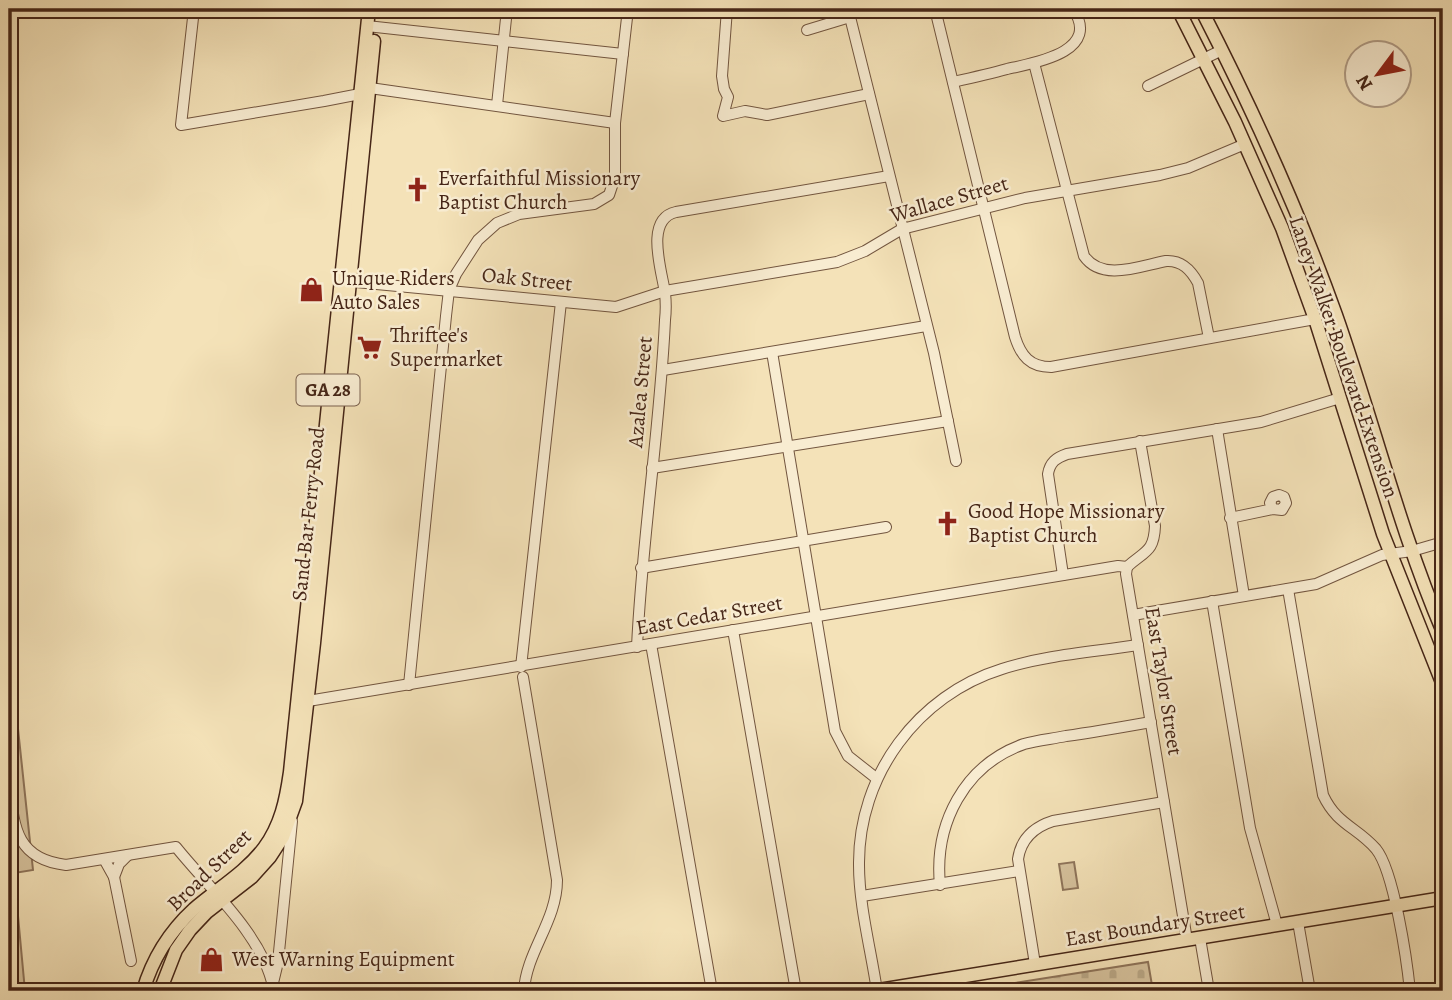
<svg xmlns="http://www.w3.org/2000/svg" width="1452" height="1000" viewBox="0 0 1452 1000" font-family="Alegreya,serif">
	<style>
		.green { fill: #d6c29d; stroke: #8e745a; stroke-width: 2 }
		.cemetery { fill: url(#cemetery-stones); stroke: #8e745a; stroke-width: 2 }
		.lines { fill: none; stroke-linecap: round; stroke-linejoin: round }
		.minor-casing { stroke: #72553f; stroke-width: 12 }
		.major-casing { stroke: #462617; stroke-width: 15 }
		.minor { stroke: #f8ecd1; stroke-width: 10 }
		.major { stroke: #f4e2b8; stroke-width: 12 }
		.labels { text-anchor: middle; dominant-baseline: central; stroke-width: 5; stroke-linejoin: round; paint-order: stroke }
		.shield { fill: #f8ecd1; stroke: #7b614f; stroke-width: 2 }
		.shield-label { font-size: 19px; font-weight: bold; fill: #462617 }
		.poi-label { font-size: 21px; fill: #462617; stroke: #f8ecd1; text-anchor: start }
		.street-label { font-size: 21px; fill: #462617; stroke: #f8ecd1 }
	</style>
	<defs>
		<pattern id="cemetery-stones" width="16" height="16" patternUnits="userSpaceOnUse" patternTransform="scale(1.75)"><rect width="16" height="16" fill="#d6c29d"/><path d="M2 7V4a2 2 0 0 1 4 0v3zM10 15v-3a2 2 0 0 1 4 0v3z" fill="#b9a786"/></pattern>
	</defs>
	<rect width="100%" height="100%" fill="#f4e2b8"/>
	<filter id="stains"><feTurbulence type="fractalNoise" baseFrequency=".00286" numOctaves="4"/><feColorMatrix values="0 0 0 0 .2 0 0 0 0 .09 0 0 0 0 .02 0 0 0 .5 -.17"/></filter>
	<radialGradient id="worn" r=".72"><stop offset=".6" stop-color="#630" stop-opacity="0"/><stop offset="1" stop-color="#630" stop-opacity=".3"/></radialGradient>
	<!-- green -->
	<g class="green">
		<path d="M9,644L33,870L14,873L25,991H9Z"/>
		<path d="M1074,862L1078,888L1063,890L1059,864Z"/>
	</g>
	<!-- cemetery -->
	<path class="cemetery" d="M1148,962L1153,991H964Z"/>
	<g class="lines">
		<defs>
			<g id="minor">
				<path d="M194,9L181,125L324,101L360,94L370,88L615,123"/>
				<path d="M727,9L722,76L724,89L728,97L723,116L745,111L767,115L869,94"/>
				<path d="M848,9L934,353L956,461"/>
				<path d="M935,9L1015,337C1021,356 1030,367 1051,367L1315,319"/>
				<path d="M367,26L623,54"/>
				<path d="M807,30L850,17"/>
				<path d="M1034,63L1084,256C1102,282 1140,266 1166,261C1182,260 1191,270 1198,283L1209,338"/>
				<path d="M953,82C971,78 989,74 1007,69C1034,63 1102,52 1073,9"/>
				<path d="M1148,86L1222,50"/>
				<path d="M497,105L507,9"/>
				<path d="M345,281L616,307L665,291L837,262L865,251L902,229L1025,198L1160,175L1188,168L1245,144"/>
				<path d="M772,352L835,731L848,756L876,778"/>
				<path d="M663,370L926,326"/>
				<path d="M1217,429L1244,596"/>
				<path d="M652,468L948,421"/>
				<path d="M1230,518L1273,509L1282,510L1286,503L1284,497L1279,495L1273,497L1270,503L1273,509"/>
				<path d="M1127,567L1126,574L1187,940"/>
				<path d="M1127,567C1144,551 1154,553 1155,526L1140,441"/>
				<path d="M641,568L886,527"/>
				<path d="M1063,575L1048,474C1050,462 1056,458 1067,454L1261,422L1340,398"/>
				<path d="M1288,589L1323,795C1337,825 1357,827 1376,849C1394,871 1407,961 1410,991"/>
				<path d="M1212,601L1250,828L1277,925"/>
				<path d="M1133,615L1316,584L1382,555L1412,551L1443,542"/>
				<path d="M733,630L796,991"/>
				<path d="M651,644L712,991"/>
				<path d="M637,647C642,537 660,429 665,320C666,311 666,302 665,293C662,271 644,219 676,212L889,176"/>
				<path d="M521,667L561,302"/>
				<path d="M523,677L557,880C557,921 526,952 524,991"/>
				<path d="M409,685L446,316L449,290L456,274L478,240L497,223L519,214L594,204L609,195L615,177V123L628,9"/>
				<path d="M302,702L1118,566L1127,567"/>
				<path d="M9,783C14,826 15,859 66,865L176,847C208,887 259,932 272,982"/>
				<path d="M104,859L114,877L119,864L128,855"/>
				<path d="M114,877L131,961"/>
				<path d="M940,885C934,824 964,765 1024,744C1038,740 1052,739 1066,736C1095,732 1123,727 1151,722"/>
				<path d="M862,896L1019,871"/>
				<path d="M1298,922L1310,991"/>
				<path d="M1200,938L1209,991"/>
				<path d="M1035,964L1018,859C1021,839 1034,827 1053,821L1164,802"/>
				<path d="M271,991L278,962L292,821"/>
				<path d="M877,991C871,950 859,906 859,865C858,775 918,695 1002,669C1045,655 1094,652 1138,645"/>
				<path d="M1430,991L1443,989"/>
			</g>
			<g id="major">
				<path d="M1178,9L1235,122L1282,228L1315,319L1383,534L1443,685"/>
				<path d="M1201,9C1252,108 1298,209 1336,315C1373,420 1399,529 1443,632"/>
				<path d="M143,991C152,960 170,931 194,909C217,889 245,873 264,848C281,825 286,800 290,772L369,9"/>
				<path d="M160,991L176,950L190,930L207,912L252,877L270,857L283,837L296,801L314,643L374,41"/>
				<path d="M873,991L1443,898"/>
			</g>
		</defs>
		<!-- minor casing -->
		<use href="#minor" class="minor-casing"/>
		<!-- major casing -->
		<use href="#major" class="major-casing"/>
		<!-- minor -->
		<use href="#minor" class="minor"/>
		<!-- major -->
		<use href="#major" class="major"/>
	</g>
	<!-- icons -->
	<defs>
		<symbol id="church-bare" viewBox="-9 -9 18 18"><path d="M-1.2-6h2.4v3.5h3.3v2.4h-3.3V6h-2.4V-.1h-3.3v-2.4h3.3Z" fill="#8f2418" stroke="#f8ecd1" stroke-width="2.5" paint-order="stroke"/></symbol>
		<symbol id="shop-bare" viewBox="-9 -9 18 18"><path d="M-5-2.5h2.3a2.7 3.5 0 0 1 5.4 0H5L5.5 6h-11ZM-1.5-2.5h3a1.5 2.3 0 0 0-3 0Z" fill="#8f2418" stroke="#f8ecd1" stroke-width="2.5" paint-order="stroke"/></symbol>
		<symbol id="supermarket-bare" viewBox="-9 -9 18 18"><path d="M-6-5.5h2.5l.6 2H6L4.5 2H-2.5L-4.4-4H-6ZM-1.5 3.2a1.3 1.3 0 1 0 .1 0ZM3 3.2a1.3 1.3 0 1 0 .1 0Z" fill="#8f2418" stroke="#f8ecd1" stroke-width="2.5" paint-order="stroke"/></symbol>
	</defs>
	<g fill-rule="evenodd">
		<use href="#church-bare" x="400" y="172" width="35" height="35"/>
		<use href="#shop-bare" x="294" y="272" width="35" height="35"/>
		<use href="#supermarket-bare" x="352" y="330" width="35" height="35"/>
		<use href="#church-bare" x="930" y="506" width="35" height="35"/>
		<use href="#shop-bare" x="194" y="942" width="35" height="35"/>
	</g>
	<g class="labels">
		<!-- shield labels -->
		<rect class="shield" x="296.5" y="374.5" width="63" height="31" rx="5"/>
		<g class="shield-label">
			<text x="328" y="390">GA 28</text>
		</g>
		<!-- poi labels -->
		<g class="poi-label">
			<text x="438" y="178">Everfaithful Missionary<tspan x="438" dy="24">Baptist Church</tspan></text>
			<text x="332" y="278">Unique Riders<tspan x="332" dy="24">Auto Sales</tspan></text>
			<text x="390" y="335">Thriftee's<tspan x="390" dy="24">Supermarket</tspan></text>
			<text x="968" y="511">Good Hope Missionary<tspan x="968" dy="24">Baptist Church</tspan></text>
			<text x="232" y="959">West Warning Equipment</text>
		</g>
		<!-- street labels -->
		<g class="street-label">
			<text transform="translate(949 199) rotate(-16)">Wallace Street</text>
			<text transform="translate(527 279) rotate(6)">Oak Street</text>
			<text transform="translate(1344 357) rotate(71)">Laney Walker Boulevard Extension</text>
			<text transform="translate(640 392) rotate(-85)">Azalea Street</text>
			<text transform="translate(308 514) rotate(-84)">Sand Bar Ferry Road</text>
			<text transform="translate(709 615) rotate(-10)">East Cedar Street</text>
			<text transform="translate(1164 681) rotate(81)">East Taylor Street</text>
			<text transform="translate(209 870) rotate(-44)">Broad Street</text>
			<text transform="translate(1155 925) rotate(-9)">East Boundary Street</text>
		</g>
	</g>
	<!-- margin -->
	<rect width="1452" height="1000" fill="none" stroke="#f4e2b8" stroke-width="35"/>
	<rect x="10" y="10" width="1431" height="979" fill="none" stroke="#462617" stroke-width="3.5"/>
	<rect x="18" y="18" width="1417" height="965" fill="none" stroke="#462617" stroke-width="2"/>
	<!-- north arrow -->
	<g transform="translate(1378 74) rotate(238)"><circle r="33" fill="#f8ecd1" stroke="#b19d87" stroke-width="2"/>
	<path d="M0-5L12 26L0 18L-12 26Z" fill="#8f2418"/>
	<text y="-10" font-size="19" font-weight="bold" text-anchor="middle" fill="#462617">N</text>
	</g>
	<rect width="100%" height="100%" filter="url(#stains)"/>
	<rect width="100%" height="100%" fill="url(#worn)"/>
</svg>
